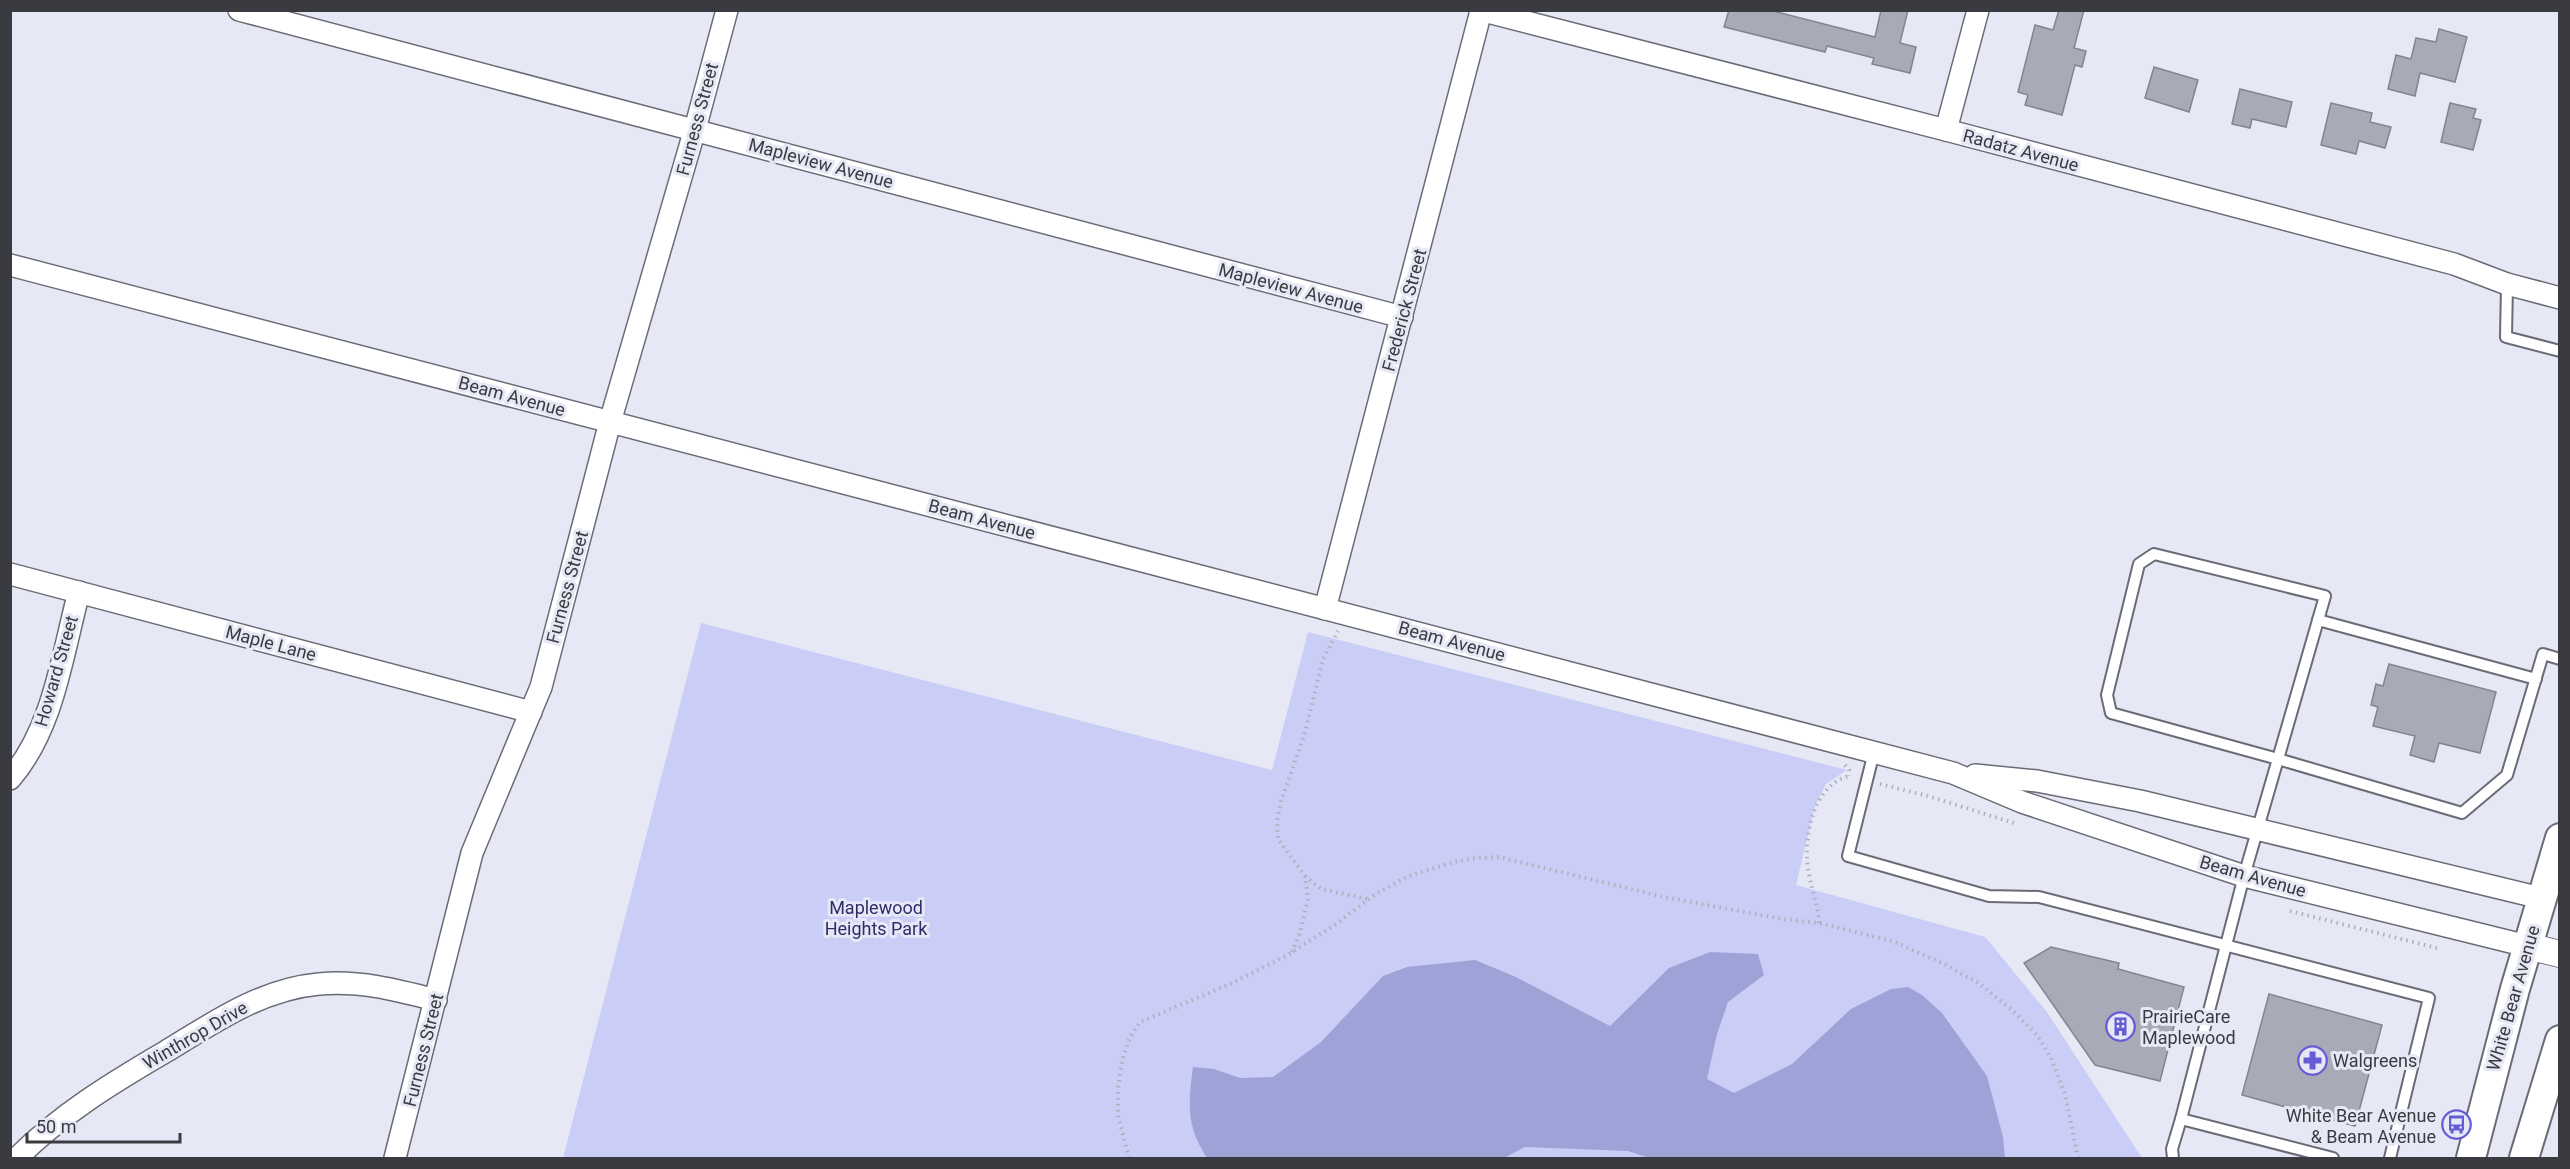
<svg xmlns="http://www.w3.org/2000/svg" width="2570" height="1169" viewBox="0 0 2570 1169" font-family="Roboto,sans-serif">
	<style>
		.green { fill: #cacdf6 }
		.water { fill: #9fa2d6 }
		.building { fill: #a9aab7; stroke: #838490; stroke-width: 1.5 }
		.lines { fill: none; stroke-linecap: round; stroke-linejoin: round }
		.service-casing { stroke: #6a6b77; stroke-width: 14 }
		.minor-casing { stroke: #6a6b77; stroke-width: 24 }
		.tertiary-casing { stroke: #6a6b77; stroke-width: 28 }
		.secondary-casing { stroke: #6a6b77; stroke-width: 32 }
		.path { stroke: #aeafba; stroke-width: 4; stroke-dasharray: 1.5 4.5; stroke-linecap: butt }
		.service { stroke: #fff; stroke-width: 10 }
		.minor { stroke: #fff; stroke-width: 21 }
		.tertiary { stroke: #fff; stroke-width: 26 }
		.secondary { stroke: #fff; stroke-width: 28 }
		.labels { text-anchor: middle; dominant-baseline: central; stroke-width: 6; stroke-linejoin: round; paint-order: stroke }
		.street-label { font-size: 18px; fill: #3a3b40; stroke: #e7e8f6 }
		.park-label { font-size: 18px; fill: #302c6b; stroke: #e7e8f6 }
		.poi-label { font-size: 18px; fill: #3a3b40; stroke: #e7e8f6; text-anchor: start }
	</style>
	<rect width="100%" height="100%" fill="#e7e8f6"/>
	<!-- green -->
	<path class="green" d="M701,623L1272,770L1308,632L1847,770L1826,784L1815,806L1796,885L1985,937L2047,1012L2142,1158H563Z"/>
	<!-- water -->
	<path class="water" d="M1710,952L1758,954L1764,975L1728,1002L1717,1034L1707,1079L1734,1093L1792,1064L1851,1009L1891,989L1908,987L1922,995L1942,1013L1987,1076L2003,1137L2005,1158H1649L1628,1151L1525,1147L1504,1158H1207C1186,1126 1188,1104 1193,1067L1214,1069L1240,1078L1273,1077L1321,1042L1383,976L1407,967L1475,960L1516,977L1610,1026L1669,968Z"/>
	<!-- building -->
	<g class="building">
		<path d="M1729,10H1769L1875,37L1881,10H1908L1900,43L1916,47L1910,73L1872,64L1874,58L1827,46L1825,52L1724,27Z"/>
		<path d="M2059,10H2084L2074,48L2086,51L2082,67L2075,65L2062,115L2025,105L2028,95L2018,92L2035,25L2053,30Z"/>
		<path d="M2439,29L2467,37L2455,82L2420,73L2415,96L2388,89L2396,55L2411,59L2416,38L2436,42Z"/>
		<path d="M2154,67L2198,80L2189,112L2145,98Z"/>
		<path d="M2240,89L2292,102L2286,127L2252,119L2250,128L2232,124Z"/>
		<path d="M2331,103L2372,113L2370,122L2391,127L2385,148L2359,141L2356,154L2321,145Z"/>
		<path d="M2450,103L2476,109L2473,118L2481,120L2473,150L2441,142Z"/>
		<path d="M2389,664L2496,692L2480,753L2439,743L2434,762L2410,755L2415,736L2373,726L2378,707L2371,705L2376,684L2383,686Z"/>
		<path d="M2051,947L2119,963L2118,969L2184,987L2160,1081L2095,1065L2024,963Z"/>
		<path d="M2269,994L2382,1025L2355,1126L2242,1095Z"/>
	</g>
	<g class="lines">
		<defs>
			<g id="service">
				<path d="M2507,284L2506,337L2560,351"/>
				<path d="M2154,554L2325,596L2278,759L2111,713L2107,695L2139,564Z"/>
				<path d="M2318,620L2536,679"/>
				<path d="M1874,752L1848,856L1989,896L2039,897L2429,998L2390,1158"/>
				<path d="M2173,1158L2172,1149L2181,1119"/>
				<path d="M2333,1158L2181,1119L2244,876L2278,759L2462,813L2507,775L2543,654L2560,659"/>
			</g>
			<g id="minor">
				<path d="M239,10L1402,317"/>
				<path d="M1480,10L1946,130L2454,264L2507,284L2560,298"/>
				<path d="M1946,130L1978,10"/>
				<path d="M10,265L1953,773L2022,802L2244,876L2527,946"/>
				<path d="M10,574L531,712"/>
				<path d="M1325,609L1481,11"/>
				<path d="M1975,775L2037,781L2140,801L2541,898"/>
				<path d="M10,779C54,728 62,655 79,592"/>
				<path d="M17,1158C61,1114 112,1083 165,1052C213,1023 261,989 319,984C359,980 397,990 436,1000"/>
				<path d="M395,1158L472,853L541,687L610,422L695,129L727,10"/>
			</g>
			<path id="tertiary" d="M2527,946L2560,954"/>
			<g id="secondary">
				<path d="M2471,1158L2515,989L2560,838"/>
				<path d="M2524,1158L2560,1040"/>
			</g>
		</defs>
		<!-- service casing -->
		<use href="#service" class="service-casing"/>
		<!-- minor casing -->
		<use href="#minor" class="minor-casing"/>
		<!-- tertiary casing -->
		<use href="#tertiary" class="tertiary-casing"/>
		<!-- secondary casing -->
		<use href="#secondary" class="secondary-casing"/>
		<!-- path -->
		<g class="path">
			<path d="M1845,765L1849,770V776"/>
			<path d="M1880,784L1928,796L2017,824"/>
			<path d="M1305,876L1321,889L1368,899"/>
			<path d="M2290,911L2437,948"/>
			<path d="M1819,923C1818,903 1812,893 1809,874C1802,841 1812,785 1849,776"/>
			<path d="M1292,952L1300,933L1308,898L1305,876L1278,839L1277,821L1281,801L1304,736L1323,659L1338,631"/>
			<path d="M1129,1158L1118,1115V1088L1122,1061L1130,1037L1140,1022L1228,985L1286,956L1336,924L1377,893L1409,876L1454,862L1476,858L1499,857L1664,897L1783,919L1819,923L1892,941L1944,964L1980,984L2013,1011L2037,1035L2051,1058L2065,1094L2078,1158"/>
		</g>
		<!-- service -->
		<use href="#service" class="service"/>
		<!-- minor -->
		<use href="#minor" class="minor"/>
		<!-- tertiary -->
		<use href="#tertiary" class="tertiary"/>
		<!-- secondary -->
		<use href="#secondary" class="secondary"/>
	</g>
	<!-- icons -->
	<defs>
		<symbol id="building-ring" viewBox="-11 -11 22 22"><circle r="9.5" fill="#e7e8f6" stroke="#665dd6" stroke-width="1.5"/><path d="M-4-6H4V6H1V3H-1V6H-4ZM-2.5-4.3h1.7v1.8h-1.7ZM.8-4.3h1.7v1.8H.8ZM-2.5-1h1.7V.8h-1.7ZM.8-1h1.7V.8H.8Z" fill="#665dd6"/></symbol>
		<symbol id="pharmacy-ring" viewBox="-11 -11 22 22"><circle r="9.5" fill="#e7e8f6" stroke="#665dd6" stroke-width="1.5"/><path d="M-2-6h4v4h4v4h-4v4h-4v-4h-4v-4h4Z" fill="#665dd6"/></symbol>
		<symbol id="bus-ring" viewBox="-11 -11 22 22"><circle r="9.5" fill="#e7e8f6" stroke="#665dd6" stroke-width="1.5"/><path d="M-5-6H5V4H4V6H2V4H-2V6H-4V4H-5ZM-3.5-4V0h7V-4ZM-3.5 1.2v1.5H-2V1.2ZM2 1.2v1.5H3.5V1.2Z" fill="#665dd6"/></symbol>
	</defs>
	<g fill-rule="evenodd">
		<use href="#building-ring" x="2104" y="1010" width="33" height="33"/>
		<use href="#pharmacy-ring" x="2296" y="1044" width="33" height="33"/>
		<use href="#bus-ring" x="2440" y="1108" width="33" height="33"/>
	</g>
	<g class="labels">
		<!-- street labels -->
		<g class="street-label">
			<text transform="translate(697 119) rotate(-75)">Furness Street</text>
			<text transform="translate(2021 150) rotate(15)">Radatz Avenue</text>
			<text transform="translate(821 163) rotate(15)">Mapleview Avenue</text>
			<text transform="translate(1291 288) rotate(15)">Mapleview Avenue</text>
			<text transform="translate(1404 310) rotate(-75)">Frederick Street</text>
			<text transform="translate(512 396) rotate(15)">Beam Avenue</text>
			<text transform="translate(982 519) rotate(15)">Beam Avenue</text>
			<text transform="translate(567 587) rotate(-75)">Furness Street</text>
			<text transform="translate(1452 641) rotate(15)">Beam Avenue</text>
			<text transform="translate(271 643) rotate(15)">Maple Lane</text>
			<text transform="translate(56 671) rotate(-74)">Howard Street</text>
			<text transform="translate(2253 876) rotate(16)">Beam Avenue</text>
			<text transform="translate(2513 998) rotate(-74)">White Bear Avenue</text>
			<text transform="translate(195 1035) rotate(-30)">Winthrop Drive</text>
			<text transform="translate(423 1050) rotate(-76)">Furness Street</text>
		</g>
		<!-- park labels -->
		<g class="park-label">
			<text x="876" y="907">Maplewood<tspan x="876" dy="21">Heights Park</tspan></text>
		</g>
		<!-- poi labels -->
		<g class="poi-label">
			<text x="2142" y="1016">PrairieCare<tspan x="2142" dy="21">Maplewood</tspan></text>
			<text x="2333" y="1060">Walgreens</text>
			<text x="2436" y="1115" text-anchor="end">White Bear Avenue<tspan x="2436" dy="21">&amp; Beam Avenue</tspan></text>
		</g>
	</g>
	<!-- border -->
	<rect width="2570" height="1169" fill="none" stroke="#3a3b40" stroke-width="24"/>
	<!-- scale -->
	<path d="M27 1133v9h153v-9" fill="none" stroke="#3a3b40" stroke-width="3"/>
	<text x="36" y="1133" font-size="18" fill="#3a3b40" stroke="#e7e8f6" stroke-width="4.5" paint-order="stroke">50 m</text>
</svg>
